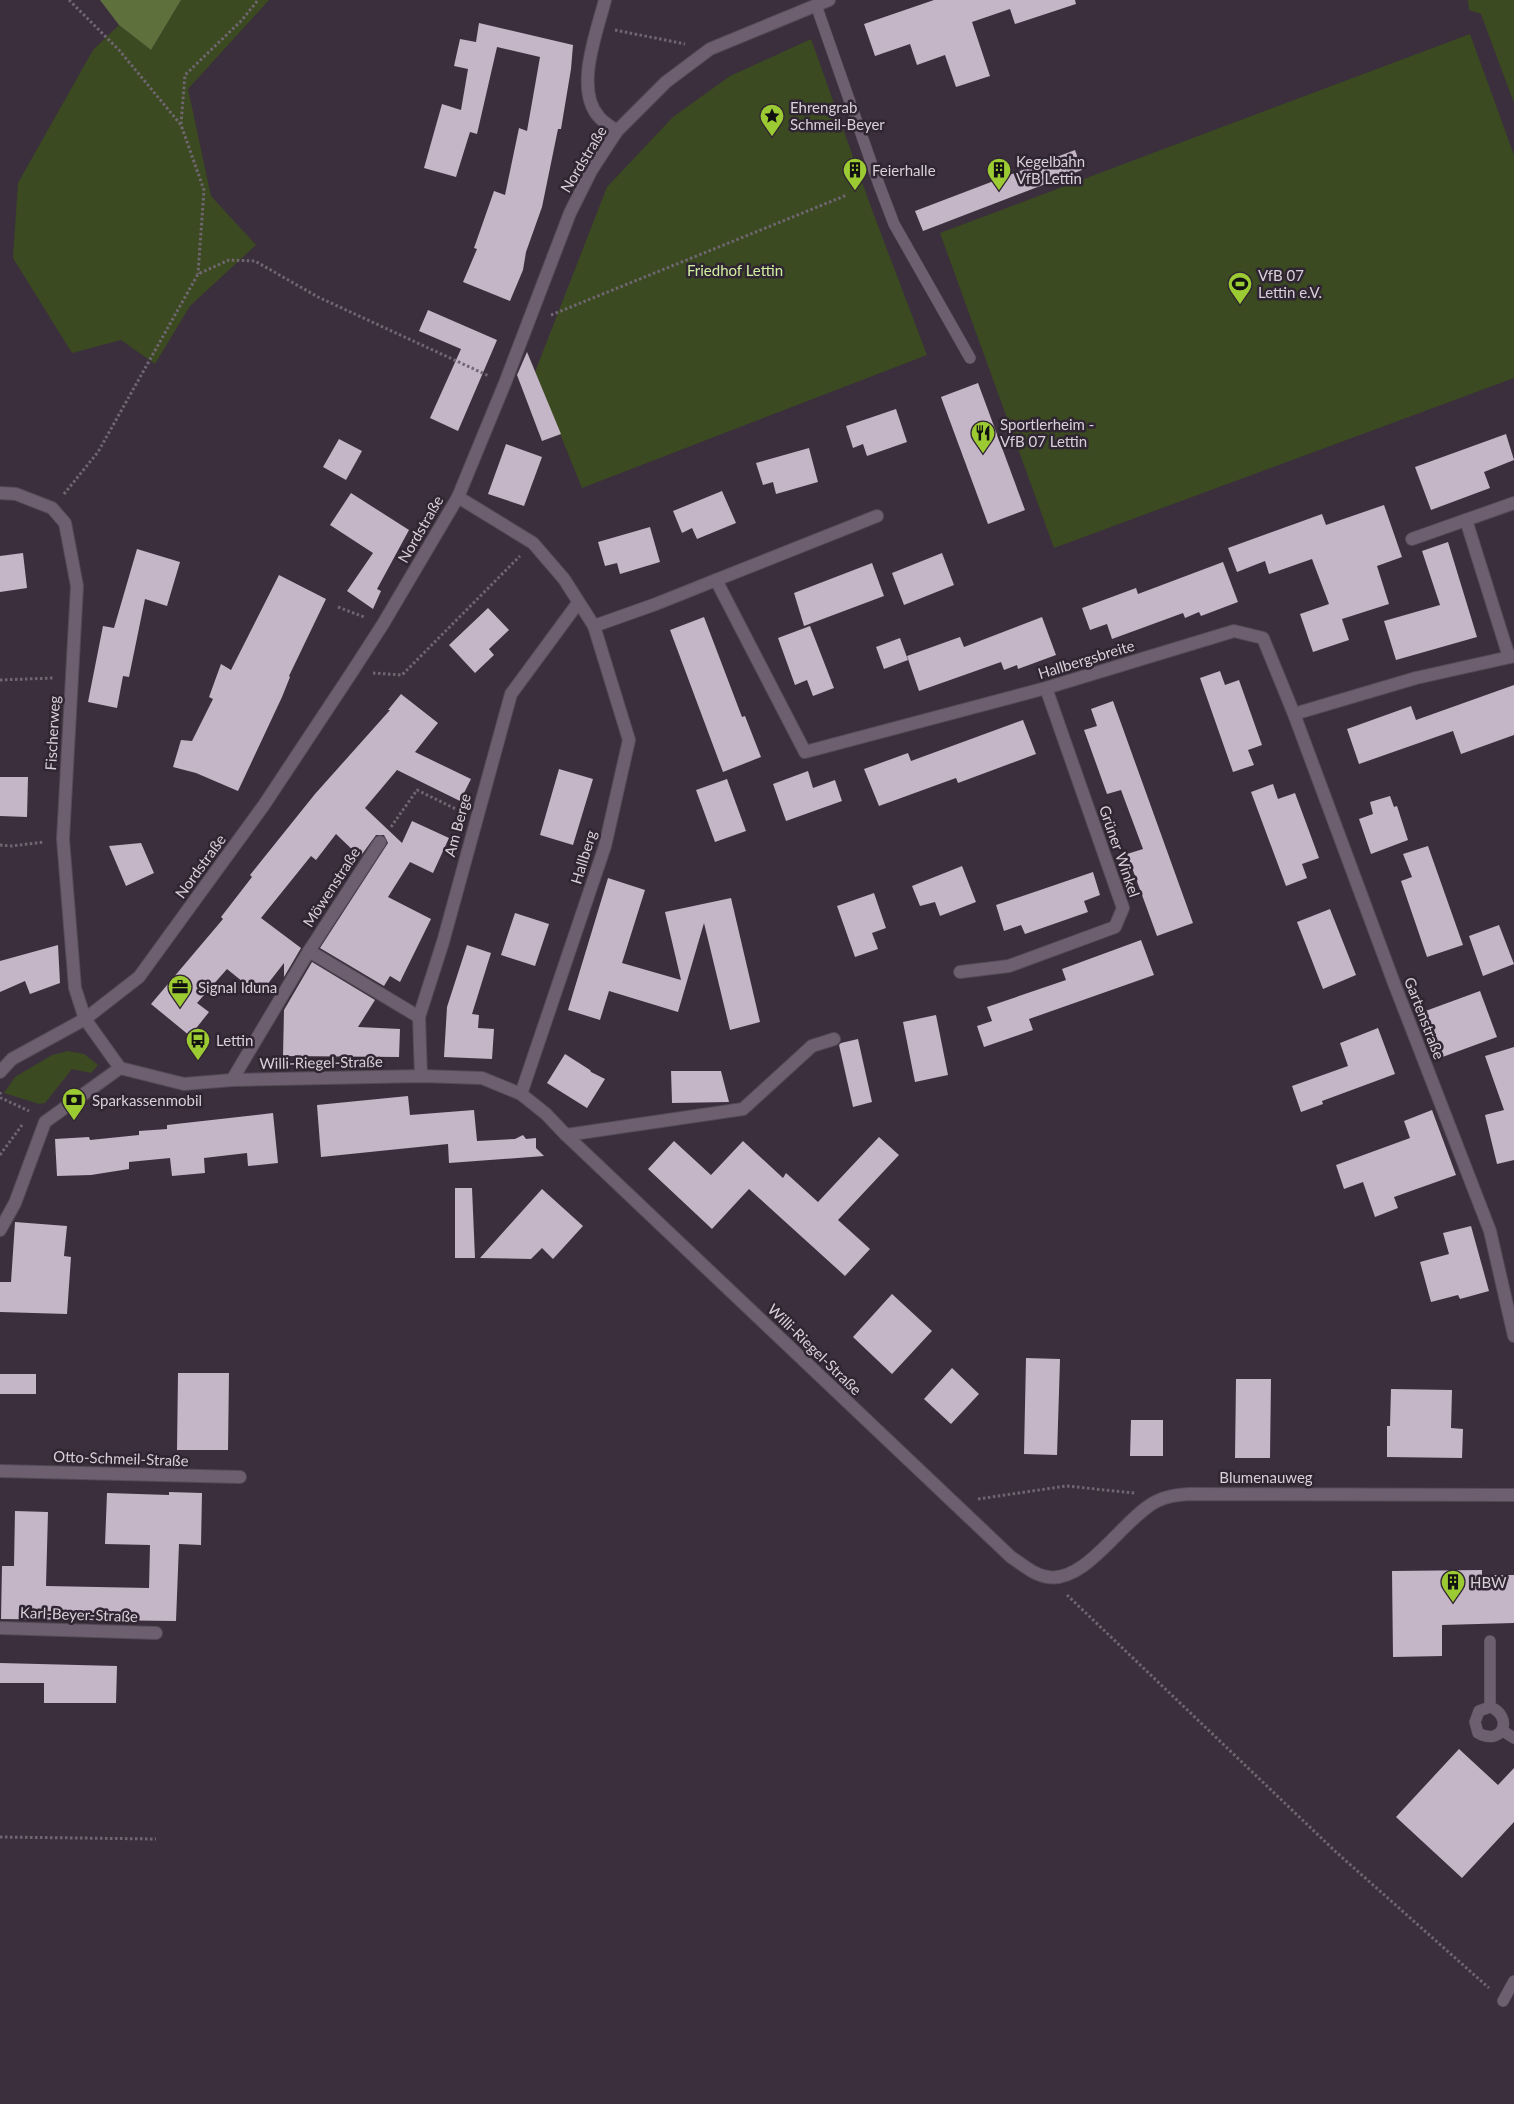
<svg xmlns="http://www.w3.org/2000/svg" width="1514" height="2104" viewBox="0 0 1514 2104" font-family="Lato,sans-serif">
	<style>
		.green { fill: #3b4a20 }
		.forest { fill: #5e713d }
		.building { fill: #c4b5c7 }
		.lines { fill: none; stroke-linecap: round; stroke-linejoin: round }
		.service-casing { stroke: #554b57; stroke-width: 12 }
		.minor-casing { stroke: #554b57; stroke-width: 14 }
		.tertiary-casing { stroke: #554b57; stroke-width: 14 }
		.path { stroke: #706672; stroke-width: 3; stroke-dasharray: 2.5 2.5; stroke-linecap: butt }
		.service { stroke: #6d5f6f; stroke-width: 11 }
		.minor { stroke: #6d5f6f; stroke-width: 12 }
		.tertiary { stroke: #6d5f6f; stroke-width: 12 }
		.labels { text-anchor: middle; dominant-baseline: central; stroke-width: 5; stroke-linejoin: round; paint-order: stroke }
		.poi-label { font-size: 15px; fill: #d7d0d9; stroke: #302533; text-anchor: start }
		.street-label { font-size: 15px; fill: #d7d0d9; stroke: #302533 }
		.park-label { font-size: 15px; fill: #d0ee9f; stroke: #302533 }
	</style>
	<rect width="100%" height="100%" fill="#3b2f3d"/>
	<!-- green -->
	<g class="green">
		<path d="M181,0H269L188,89L211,196L256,245L190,306L155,364L121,340L72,353L13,258L18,183L93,50L119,25L151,50Z"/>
		<path d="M1468,0H1514V103L1481,14L1469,10Z"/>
		<path d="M1470,34L1514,155V378L1054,548L940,233Z"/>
		<path d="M811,39L872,210L927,355L582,488L535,372L607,187L673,117L730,76Z"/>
		<path d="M68,1051L84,1054L98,1065L91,1073L72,1069L45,1103L39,1104L4,1093L15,1077L52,1055Z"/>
	</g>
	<!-- forest -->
	<path class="forest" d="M100,0H181L151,50L119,25Z"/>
	<!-- building -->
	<g class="building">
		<path d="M934,0H1075L1076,4L1015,24L1010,9L972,22L990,76L956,87L945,55L917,65L910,44L875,56L864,24Z"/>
		<path d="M479,23L573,45L571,69L561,129H558L542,207L526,252L523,270L510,301L463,282L477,249L474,248L494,191L505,195L519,128L527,131L540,57L497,47L477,134L470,132L456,177L424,168L442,104L461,110L468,69L454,66L460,39L476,42Z"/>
		<path d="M1075,150L1082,170L923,231L915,211Z"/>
		<path d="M428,310L497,340L458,431L430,418L461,349L419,331Z"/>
		<path d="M527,352L561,434L542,441L517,375Z"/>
		<path d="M978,383L1025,510L988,524L941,397Z"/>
		<path d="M896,409L907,442L867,456L863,444L853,448L846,426Z"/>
		<path d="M1506,434L1514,460L1484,472L1490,488L1431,510L1415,467Z"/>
		<path d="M339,439L362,451L346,480L323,467Z"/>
		<path d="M506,444L542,457L524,506L488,494Z"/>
		<path d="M809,448L818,482L776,494L773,482L763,485L756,463Z"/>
		<path d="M722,491L736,523L697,539L692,528L682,533L673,511Z"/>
		<path d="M351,493L409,530L377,589L381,591L373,609L347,591L373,553L330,525Z"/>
		<path d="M1384,505L1402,557L1377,566L1389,604L1342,619L1349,640L1313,652L1300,614L1329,604L1312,559L1269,574L1265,561L1237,572L1228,548L1322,514L1326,525Z"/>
		<path d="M650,527L660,562L620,574L617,563L605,566L598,542Z"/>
		<path d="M1448,542L1477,637L1396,660L1384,621L1440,605L1422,551Z"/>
		<path d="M137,549L180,562L167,606L145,599L129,677L123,676L117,708L88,702L103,626L114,628Z"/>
		<path d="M23,553L27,588L0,592V556Z"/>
		<path d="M942,553L954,585L904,605L892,573Z"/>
		<path d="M1223,562L1238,602L1201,616L1199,612L1185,618L1183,613L1112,639L1107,624L1090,630L1082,608L1136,588L1138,594Z"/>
		<path d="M872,563L884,596L804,626L794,593Z"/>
		<path d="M279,575L326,599L289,676L290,677L282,697L238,791L196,773L173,767L181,740L192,741L213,699L209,697L221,664L231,670Z"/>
		<path d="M488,608L509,630L489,649L494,655L475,673L449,645Z"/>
		<path d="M704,617L742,717L745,716L761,757L723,772L670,630Z"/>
		<path d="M1042,617L1056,655L1018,669L1017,665L1004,670L1001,662L919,691L907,656L960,637L964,647Z"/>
		<path d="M810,626L834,688L813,696L807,680L795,685L778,638Z"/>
		<path d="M900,638L908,660L884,669L876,647Z"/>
		<path d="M1220,671L1225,685L1239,680L1262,745L1248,750L1254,765L1233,772L1200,678Z"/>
		<path d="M1514,685V735L1461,754L1453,731L1359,764L1347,729L1411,706L1416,720Z"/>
		<path d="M401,694L438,723L415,752L471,779L460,801L397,770L365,808L402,843L412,821L449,838L433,873L410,862L388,897L431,919L400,982L390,976L384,986L320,948L388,843L384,835H376L360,857L336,834L316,860L311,856L261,918L301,948L284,977V963L259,995L227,969L197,1003L209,1012L190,1036L151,1004L223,919L221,917L252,877L250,875L315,794L390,710H388Z"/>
		<path d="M1113,701L1193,923L1157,936L1127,854L1143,849L1121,790L1107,794L1084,730L1097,726L1091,709Z"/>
		<path d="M1023,720L1036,754L958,783L956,778L879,806L864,769L908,753L911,761Z"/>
		<path d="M559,769L593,779L573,845L540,835Z"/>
		<path d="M808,771L813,788L835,780L842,801L786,821L773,784Z"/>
		<path d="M0,777H28L27,817L0,816Z"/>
		<path d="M727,779L746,831L715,842L696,790Z"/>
		<path d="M1273,784L1278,799L1295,793L1319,858L1302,864L1307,878L1286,886L1251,792Z"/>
		<path d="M1390,796L1394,807L1397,806L1408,840L1371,854L1359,819L1373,814L1370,802Z"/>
		<path d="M141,843L154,873L126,886L109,846Z"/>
		<path d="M1428,846L1463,945L1427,957L1401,881L1412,877L1403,854Z"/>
		<path d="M962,866L976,902L940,916L935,902L920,906L912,886Z"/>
		<path d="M1093,872L1100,895L1084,901L1088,912L1025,934L1021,925L1004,931L996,905Z"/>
		<path d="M608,878L645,890L622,963L681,980L665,912L731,898L760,1022L730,1030L704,923L678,1012L609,991L600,1020L568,1010Z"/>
		<path d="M874,893L886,928L872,933L878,949L855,957L837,906Z"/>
		<path d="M1330,909L1356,975L1323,989L1297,922Z"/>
		<path d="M515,913L549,924L535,966L501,955Z"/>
		<path d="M1499,925L1514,964L1483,976L1469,936Z"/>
		<path d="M1141,940L1154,975L1029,1019L1033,1030L984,1047L977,1026L992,1021L987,1007L1066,980L1062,969Z"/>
		<path d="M58,945L60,983L30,994L25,981L0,992V961Z"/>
		<path d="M467,945L491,953L472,1014L479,1015L478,1028L494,1029L492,1059L444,1057L447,1007Z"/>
		<path d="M312,962L375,1000L358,1027L400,1029L399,1057L283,1056L284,1010Z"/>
		<path d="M1480,991L1497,1037L1437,1059L1420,1013Z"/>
		<path d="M936,1015L948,1075L915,1082L903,1022Z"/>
		<path d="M1378,1028L1395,1074L1322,1101L1323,1104L1301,1112L1292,1086L1348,1066L1340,1043Z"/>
		<path d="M858,1039L872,1102L853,1107L839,1045L841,1043Z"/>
		<path d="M1514,1047V1160L1497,1164L1485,1115L1504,1110L1485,1056Z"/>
		<path d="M565,1054L590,1070L591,1072L605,1079L587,1108L547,1083Z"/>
		<path d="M671,1071H721L729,1102L672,1103Z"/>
		<path d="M408,1096L410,1115L474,1110L477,1141L515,1139L523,1135L526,1139L536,1138V1148L544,1156L449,1163L448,1144L321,1157L317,1105Z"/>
		<path d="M1432,1110L1456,1175L1394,1197L1398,1208L1375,1217L1363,1182L1344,1189L1336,1165L1410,1138L1404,1121Z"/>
		<path d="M273,1113L278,1163L248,1166L247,1153L204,1158L205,1173L172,1176L170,1158L129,1162V1169L91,1175L57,1176L55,1139L89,1137L90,1140L139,1135V1131L167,1129V1125Z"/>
		<path d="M879,1137L899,1155L838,1220L870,1249L845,1276L749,1189L712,1229L648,1169L674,1141L711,1175L743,1141L783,1178L786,1173L818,1202Z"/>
		<path d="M455,1188H472L475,1258H455Z"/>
		<path d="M542,1189L583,1226L553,1259L542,1248L531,1259L480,1258Z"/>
		<path d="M15,1222L67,1226L64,1256L71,1257L67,1314L0,1312V1282H11Z"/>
		<path d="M1471,1226L1489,1291L1460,1299L1458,1295L1431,1302L1420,1262L1449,1254L1443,1233Z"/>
		<path d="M892,1294L932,1331L892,1374L853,1337Z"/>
		<path d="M1026,1358L1060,1359L1057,1455L1024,1454Z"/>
		<path d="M952,1368L979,1394L951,1424L924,1399Z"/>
		<path d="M178,1373H229L228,1450H177Z"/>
		<rect x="0" y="1374" width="36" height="20"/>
		<path d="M1236,1379H1271L1270,1458H1235Z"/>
		<path d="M1391,1389L1452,1390L1451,1428L1463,1429L1462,1458L1387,1457V1426H1390Z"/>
		<path d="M1131,1420H1163V1456H1130Z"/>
		<path d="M169,1492L202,1493L201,1545L179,1544L176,1621L1,1619L2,1566H14L15,1511L48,1512L46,1586L149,1588L150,1545L105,1544L107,1493L169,1495Z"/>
		<path d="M1482,1570V1575H1514V1623L1442,1625V1656L1393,1657L1392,1571Z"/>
		<path d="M0,1663L117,1666L116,1703H44V1683H0Z"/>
		<path d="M1459,1749L1498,1785L1514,1768V1822L1462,1878L1396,1817Z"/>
	</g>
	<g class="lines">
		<defs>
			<g id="service">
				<path d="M816,5L878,182L894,224L970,358"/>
				<path d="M1490,1641V1707L1479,1711L1475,1722L1478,1733C1503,1747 1514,1716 1490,1707"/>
				<path d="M1503,1731L1514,1738"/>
				<path d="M1503,2001L1514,1981"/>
			</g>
			<g id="minor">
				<path d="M605,0C597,32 574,89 599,117C603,122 611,127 617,131"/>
				<path d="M0,493L16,494L52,508L65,523L77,586L63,839L75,988L85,1019"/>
				<path d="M458,497L533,543L564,579L594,626L656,604L716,580L805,752L1046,688L1234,631L1263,638L1294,714L1394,983L1490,1231L1514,1336"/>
				<path d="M1466,520L1509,657"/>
				<path d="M1412,539L1514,503"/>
				<path d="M716,580L877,516"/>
				<path d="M1294,714L1416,678L1514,656"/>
				<path d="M309,951L419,1017"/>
				<path d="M960,972L1009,966L1115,927L1123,908L1046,688"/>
				<path d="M421,1076L419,1017L443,942L511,694L578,603"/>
				<path d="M232,1080L309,951L380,842"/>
				<path d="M521,1094L605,846L629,740L594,626"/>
				<path d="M566,1135L743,1109L812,1046L834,1039"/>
				<path d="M0,1230L15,1203L45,1122L120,1068"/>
				<path d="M0,1471L240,1477"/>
				<path d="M0,1628L156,1633"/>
			</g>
			<g id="tertiary">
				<path d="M85,1019L120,1068L184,1084L232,1080L421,1076L482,1078L521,1094L546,1114L566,1135L1011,1557C1023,1565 1034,1575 1048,1577C1086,1583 1122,1520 1155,1502C1166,1496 1177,1495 1189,1494L1514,1495"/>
				<path d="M0,1072L12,1059L85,1019L139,977L264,805L352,672L383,624L458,497L505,383L570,213L591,171L617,131L666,82L710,49L829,0"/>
			</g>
		</defs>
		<!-- service casing -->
		<use href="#service" class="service-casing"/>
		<!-- minor casing -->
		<use href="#minor" class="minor-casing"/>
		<!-- tertiary casing -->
		<use href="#tertiary" class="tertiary-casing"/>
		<!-- path -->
		<g class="path">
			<path d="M69,0L119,50L181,125L204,190L198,274"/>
			<path d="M615,30L685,44"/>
			<path d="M181,124L185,75L242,20L258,0"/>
			<path d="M551,315L847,195"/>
			<path d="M64,494L98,452L198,274L229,260L255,261L318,297L489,376"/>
			<path d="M338,607L364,617"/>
			<path d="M373,673L402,675L520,556"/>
			<path d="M0,680L53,678"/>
			<path d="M391,827L417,790L460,811"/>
			<path d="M0,845L12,846L44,842"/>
			<path d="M0,1092L1,1098L29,1111"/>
			<path d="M0,1155L22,1125"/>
			<path d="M978,1499L1066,1486L1135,1493"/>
			<path d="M1067,1595L1336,1852L1489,1988"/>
			<path d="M0,1837L156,1839"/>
		</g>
		<!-- service -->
		<use href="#service" class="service"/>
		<!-- minor -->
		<use href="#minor" class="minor"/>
		<!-- tertiary -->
		<use href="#tertiary" class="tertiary"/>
	</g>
	<!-- icons -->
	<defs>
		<symbol id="sight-pin" viewBox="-11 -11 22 30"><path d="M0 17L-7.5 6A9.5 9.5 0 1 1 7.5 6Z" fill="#9cca32" stroke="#302533"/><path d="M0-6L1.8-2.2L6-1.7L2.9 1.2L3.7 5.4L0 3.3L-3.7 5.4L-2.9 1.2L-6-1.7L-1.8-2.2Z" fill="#111"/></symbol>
		<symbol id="building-pin" viewBox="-11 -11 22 30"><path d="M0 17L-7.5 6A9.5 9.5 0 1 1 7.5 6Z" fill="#9cca32" stroke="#302533"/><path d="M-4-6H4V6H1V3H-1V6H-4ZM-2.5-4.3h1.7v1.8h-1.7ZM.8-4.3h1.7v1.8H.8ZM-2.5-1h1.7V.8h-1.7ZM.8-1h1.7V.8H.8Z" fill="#111"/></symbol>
		<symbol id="stadium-pin" viewBox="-11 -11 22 30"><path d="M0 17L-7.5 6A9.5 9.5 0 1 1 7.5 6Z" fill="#9cca32" stroke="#302533"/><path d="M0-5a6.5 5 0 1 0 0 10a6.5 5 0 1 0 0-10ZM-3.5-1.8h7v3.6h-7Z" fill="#111"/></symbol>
		<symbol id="restaurant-pin" viewBox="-11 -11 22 30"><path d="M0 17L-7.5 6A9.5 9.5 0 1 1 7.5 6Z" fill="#9cca32" stroke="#302533"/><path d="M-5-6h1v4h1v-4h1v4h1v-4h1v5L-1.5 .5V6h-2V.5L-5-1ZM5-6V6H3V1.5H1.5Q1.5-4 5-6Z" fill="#111"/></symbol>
		<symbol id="office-pin" viewBox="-11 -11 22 30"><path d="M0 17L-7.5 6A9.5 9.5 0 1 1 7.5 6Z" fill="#9cca32" stroke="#302533"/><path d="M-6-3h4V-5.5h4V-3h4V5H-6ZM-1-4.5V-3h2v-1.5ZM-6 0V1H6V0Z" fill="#111"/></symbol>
		<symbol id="bus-pin" viewBox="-11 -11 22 30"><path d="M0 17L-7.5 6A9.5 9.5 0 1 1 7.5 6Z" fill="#9cca32" stroke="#302533"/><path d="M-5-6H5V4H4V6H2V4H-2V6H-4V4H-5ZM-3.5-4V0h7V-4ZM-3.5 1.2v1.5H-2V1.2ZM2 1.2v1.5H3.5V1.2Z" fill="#111"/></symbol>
		<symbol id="bank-pin" viewBox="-11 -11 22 30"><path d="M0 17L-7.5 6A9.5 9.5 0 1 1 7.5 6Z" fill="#9cca32" stroke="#302533"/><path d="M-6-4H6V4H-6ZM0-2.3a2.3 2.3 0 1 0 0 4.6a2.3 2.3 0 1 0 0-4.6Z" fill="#111"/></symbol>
	</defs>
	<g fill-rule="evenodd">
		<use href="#sight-pin" x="758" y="102" width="28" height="38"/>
		<use href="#building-pin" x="841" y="156" width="28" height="38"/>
		<use href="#building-pin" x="985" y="156" width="28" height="38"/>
		<use href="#stadium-pin" x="1226" y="270" width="28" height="38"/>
		<use href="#restaurant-pin" x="969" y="419" width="28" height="38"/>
		<use href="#office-pin" x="166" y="973" width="28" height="38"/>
		<use href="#bus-pin" x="184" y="1026" width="28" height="38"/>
		<use href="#bank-pin" x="60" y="1086" width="28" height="38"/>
		<use href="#building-pin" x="1439" y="1568" width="28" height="38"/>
	</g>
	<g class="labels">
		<!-- poi labels -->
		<g class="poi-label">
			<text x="790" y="107">Ehrengrab<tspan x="790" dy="17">Schmeil-Beyer</tspan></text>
			<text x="1016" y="161">Kegelbahn<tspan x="1016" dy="17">VfB Lettin</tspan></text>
			<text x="872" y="170">Feierhalle</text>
			<text x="1258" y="275">VfB 07<tspan x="1258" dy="17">Lettin e.V.</tspan></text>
			<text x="1000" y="424">Sportlerheim -<tspan x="1000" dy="17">VfB 07 Lettin</tspan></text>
			<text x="198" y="987">Signal Iduna</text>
			<text x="216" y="1040">Lettin</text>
			<text x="92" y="1100">Sparkassenmobil</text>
			<text x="1470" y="1582">HBW</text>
		</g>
		<!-- street labels -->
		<g class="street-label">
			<text transform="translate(583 159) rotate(-59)">Nordstraße</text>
			<text transform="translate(420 529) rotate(-60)">Nordstraße</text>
			<text transform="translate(1086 659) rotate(-17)">Hallbergsbreite</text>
			<text transform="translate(52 733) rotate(-87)">Fischerweg</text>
			<text transform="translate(457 825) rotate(-75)">Am Berge</text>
			<text transform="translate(1120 851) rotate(71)">Grüner Winkel</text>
			<text transform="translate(583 857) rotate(-73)">Hallberg</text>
			<text transform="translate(200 866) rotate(-54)">Nordstraße</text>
			<text transform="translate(331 887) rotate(-57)">Möwenstraße</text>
			<text transform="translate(1425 1018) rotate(69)">Gartenstraße</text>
			<text transform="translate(321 1062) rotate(-1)">Willi-Riegel-Straße</text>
			<text transform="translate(815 1349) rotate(44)">Willi-Riegel-Straße</text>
			<text transform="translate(121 1458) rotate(2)">Otto-Schmeil-Straße</text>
			<text x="1266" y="1477">Blumenauweg</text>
			<text transform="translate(79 1614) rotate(2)">Karl-Beyer-Straße</text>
		</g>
		<!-- park labels -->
		<g class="park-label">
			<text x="735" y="270">Friedhof Lettin</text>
		</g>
	</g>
</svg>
